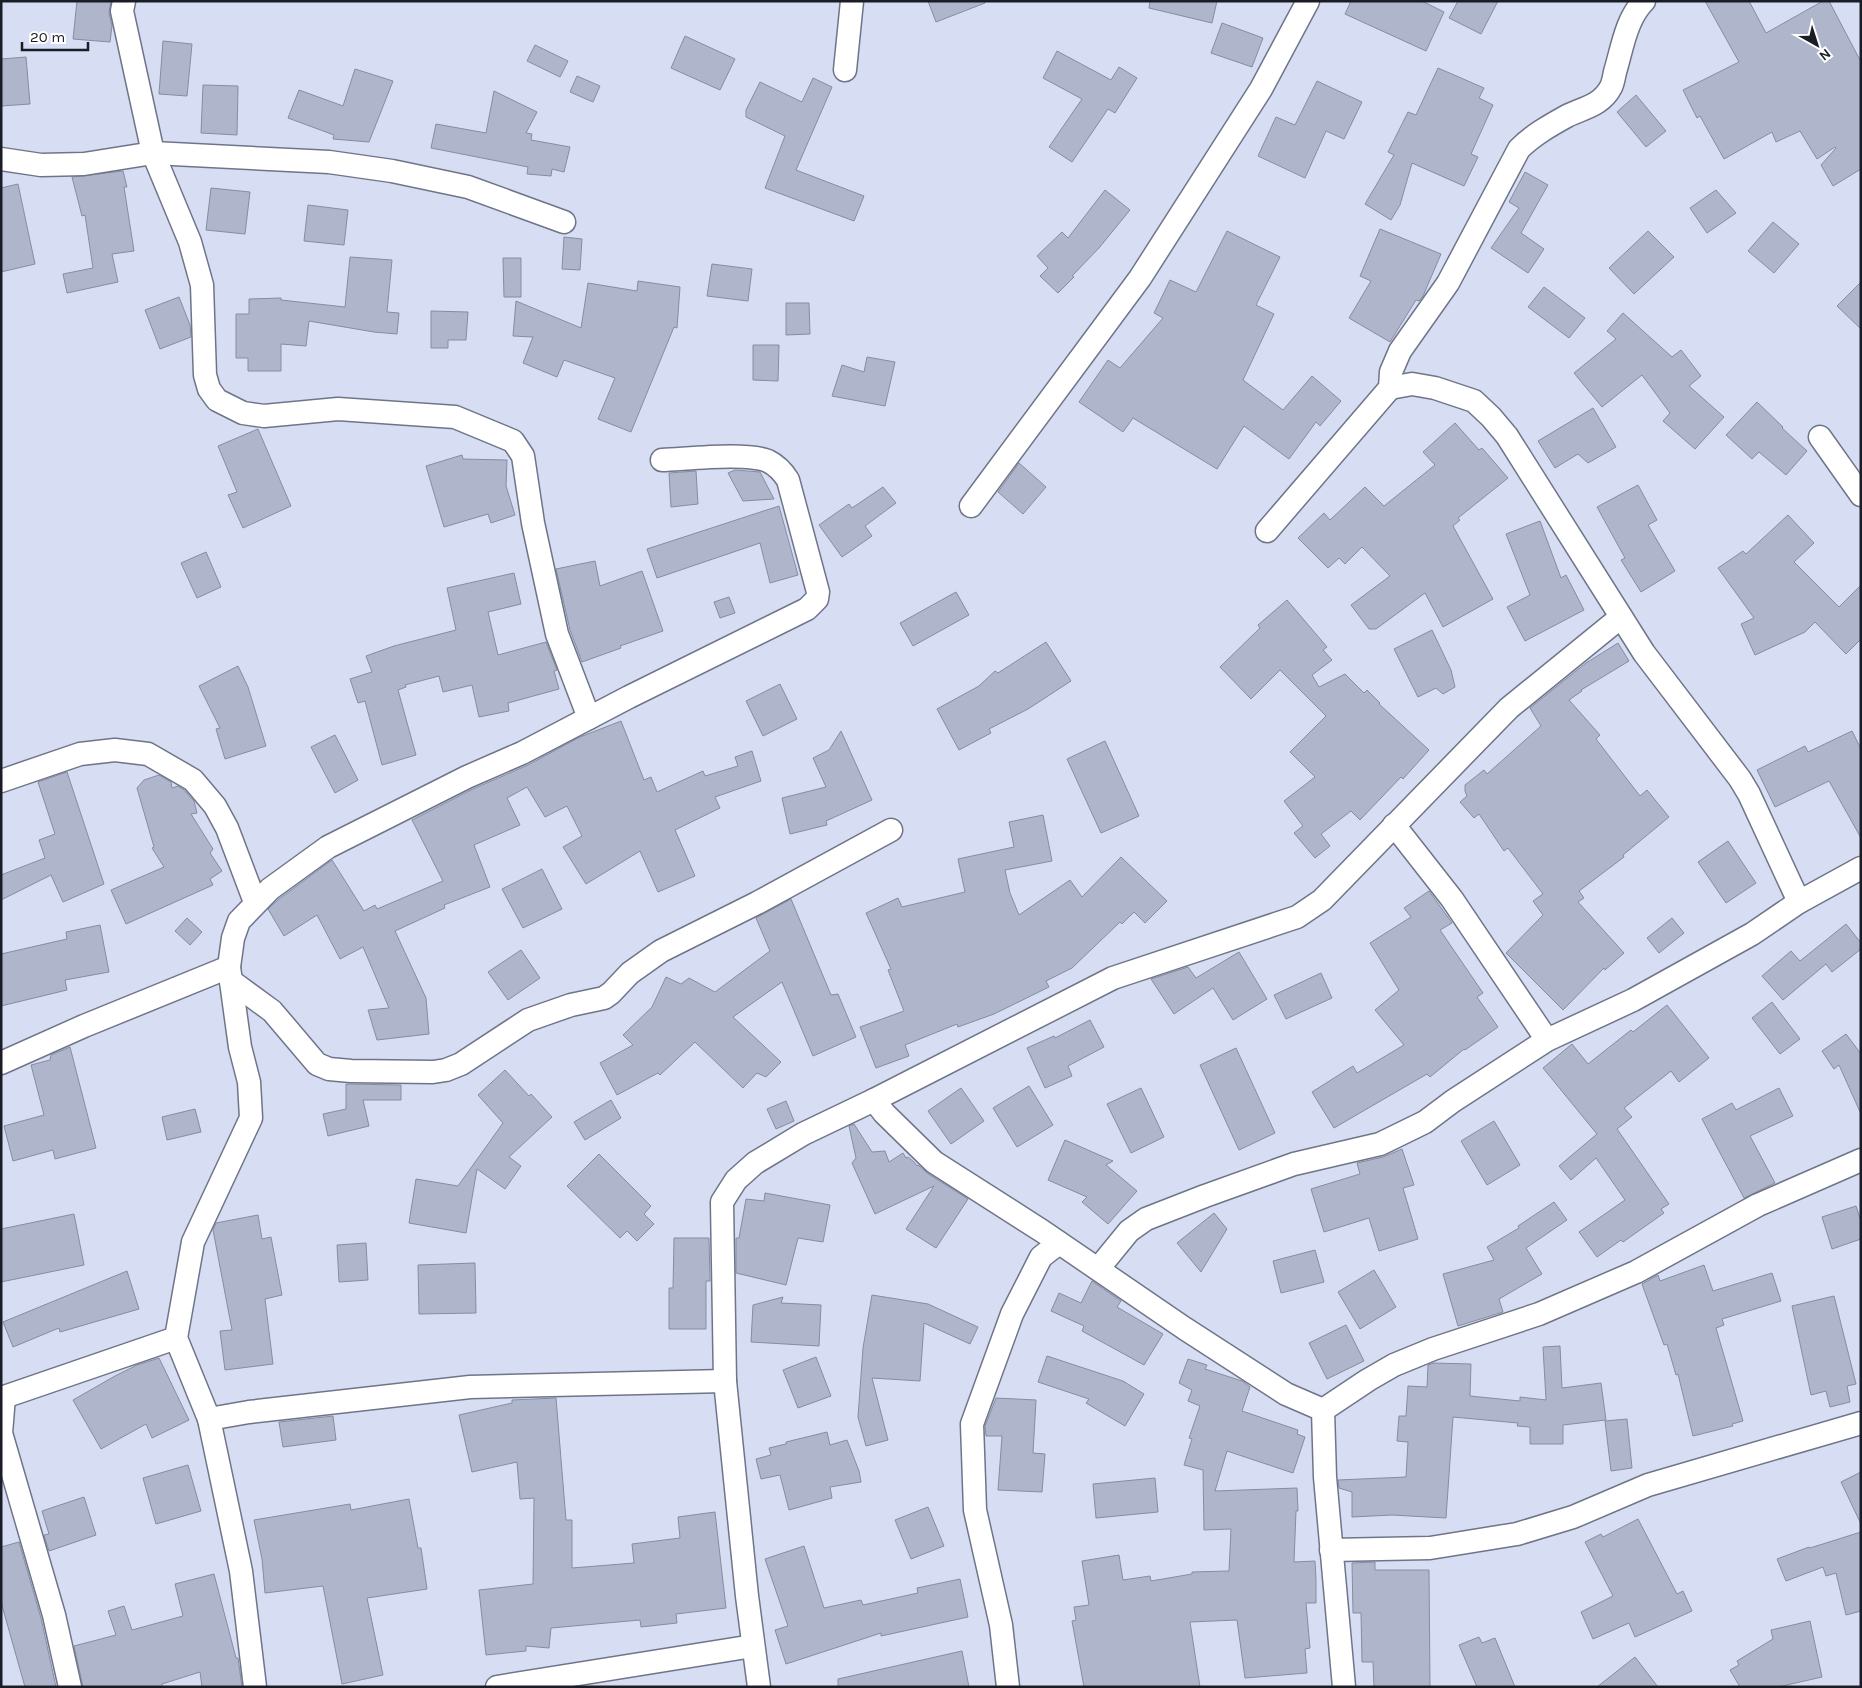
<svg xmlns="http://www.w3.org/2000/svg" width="1862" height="1688" viewBox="0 0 1862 1688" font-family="Karla,sans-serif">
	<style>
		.building { fill: #afb6cc; stroke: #868da2 }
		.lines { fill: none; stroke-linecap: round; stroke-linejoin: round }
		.street-casing { stroke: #6f7589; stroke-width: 25 }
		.street { stroke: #fff; stroke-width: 22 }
	</style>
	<rect width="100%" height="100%" fill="#d7def4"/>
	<!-- building -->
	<g class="building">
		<path d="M77,1H111L109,13L112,26L110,42L73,39Z"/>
		<path d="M928,1H985V3L936,22Z"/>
		<path d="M1150,1H1217L1212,23L1149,8Z"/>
		<path d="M1351,1H1422L1444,12L1426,51L1345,14Z"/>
		<path d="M1458,1H1498L1481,34L1449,18Z"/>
		<path d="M1705,1H1749L1766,33L1823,1H1829L1861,62V169L1833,186L1821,165L1836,148L1835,147L1817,159L1800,131L1776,142L1772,132L1724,159L1700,116L1697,118L1683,90L1739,62Z"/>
		<path d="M1222,23L1263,38L1252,67L1211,53Z"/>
		<path d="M685,36L735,59L720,90L671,68Z"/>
		<path d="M163,41L192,44L187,96L159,94Z"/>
		<path d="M535,45L568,61L560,77L527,61Z"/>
		<path d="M1057,51L1111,80L1119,67L1137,78L1115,113L1108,109L1072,162L1049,147L1082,99L1043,78Z"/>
		<path d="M26,57L30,104L1,106V59Z"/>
		<path d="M1438,68L1484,88L1479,98L1493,105L1471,154L1478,157L1464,186L1412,163L1400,205L1391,220L1365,204L1394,155L1388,152L1408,112L1416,115Z"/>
		<path d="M355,69L393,81L369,142L333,139L334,135L288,118L299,90L343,106Z"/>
		<path d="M577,76L600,86L593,102L570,92Z"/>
		<path d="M813,78L832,87L796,170L864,196L854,221L765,188L785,136L746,117V110L760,82L802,102Z"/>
		<path d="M1317,81L1362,102L1344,139L1326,131L1305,178L1258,156L1276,117L1295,125Z"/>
		<path d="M203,85L238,86L237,135L201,133Z"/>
		<path d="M494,91L537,112L526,133L532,134L531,140L570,147L564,172L552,169L551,176L527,174L528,167L431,148L436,124L486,133Z"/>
		<path d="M1636,95L1666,131L1646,147L1617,112Z"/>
		<path d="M123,171L127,187H124L134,251L112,254L118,282L67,293L63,274L93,268L85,215L82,216L72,177Z"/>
		<path d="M1525,172L1548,185L1521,233L1544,249L1528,273L1491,248L1519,208L1509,202Z"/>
		<path d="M18,184L35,264L1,272V188Z"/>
		<path d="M211,188L250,192L245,234L206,230Z"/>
		<path d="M1105,190L1130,210L1099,248L1072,276L1074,277L1058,293L1040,276L1048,268L1037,256L1062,232L1068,238Z"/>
		<path d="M1716,190L1736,213L1707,233L1690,208Z"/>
		<path d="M308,205L348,210L344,245L304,241Z"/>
		<path d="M1773,222L1799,244L1774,273L1748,251Z"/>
		<path d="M1380,229L1441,254L1423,296L1419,301L1416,300L1390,342L1349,318L1371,281L1360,276Z"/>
		<path d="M1227,231L1280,257L1256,305L1274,314L1243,380L1283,410L1312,376L1341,401L1320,426L1316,422L1289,459L1244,426L1217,469L1133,418L1123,432L1079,402L1108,360L1120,368L1163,318L1154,313L1170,280L1196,292Z"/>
		<path d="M1648,231L1674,257L1634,294L1609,268Z"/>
		<path d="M564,237L582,239L580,270L562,269Z"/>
		<path d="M350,257L392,260L387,312L399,313L397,334L374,332L309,321L306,346L281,344V371H248V358H236V314H249V299L281,298V300L345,307Z"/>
		<path d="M503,258H521V297H504Z"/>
		<path d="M712,264L752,269L748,301L707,296Z"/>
		<path d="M638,281L680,287L677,328L674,327L631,432L598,419L615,378L564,360L557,377L523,363L533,337L513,336L516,301L581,328L588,283L637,291Z"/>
		<path d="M1861,282V329L1837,306Z"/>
		<path d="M1544,287L1585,318L1569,338L1528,307Z"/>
		<path d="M179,297L190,325L191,337L160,349L145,310Z"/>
		<path d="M786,303H809L810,334L786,335Z"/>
		<path d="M431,311L468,312L466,340H448V348H431Z"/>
		<path d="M1623,313L1672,357L1681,350L1701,376L1689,386L1724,417L1695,449L1663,421L1670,413L1642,375L1602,407L1574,373L1616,339L1607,331Z"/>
		<path d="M753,345H779L778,381L753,380Z"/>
		<path d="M867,357L895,362L885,406L832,396L842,365L864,372Z"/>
		<path d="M1757,402L1783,427L1782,428L1807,451L1786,475L1759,452L1752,459L1726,435Z"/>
		<path d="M1593,408L1616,447L1588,463L1578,454L1555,468L1538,441Z"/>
		<path d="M1455,423L1479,450L1482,448L1508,478L1458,518L1460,520L1453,526L1493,599L1443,627L1425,593L1376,629H1369L1351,605L1390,576L1362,547L1345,564L1339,558L1328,568L1298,538L1324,513L1330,520L1365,487L1384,506L1435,465L1423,452Z"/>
		<path d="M258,429L291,506L243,528L228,495L237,492L218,446Z"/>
		<path d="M462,455L463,459L507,460L506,486L515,515L491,523L488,514L444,527L426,466Z"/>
		<path d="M1019,463L1046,487L1023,514L998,492Z"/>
		<path d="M735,470L760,472L774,499L743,501L728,473Z"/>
		<path d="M696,471L698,504L671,507L669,473Z"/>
		<path d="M1638,485L1657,520L1648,525L1675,571L1641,592L1621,560L1625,558L1597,507Z"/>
		<path d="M883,487L896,503L865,526L872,536L842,557L819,525L849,504L852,508Z"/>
		<path d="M779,506L798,575L770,583L760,543L657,578L647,549Z"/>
		<path d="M1788,515L1814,543L1794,562L1839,607L1861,585V639L1846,654L1815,622L1805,632L1755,655L1741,624L1754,618L1718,568L1743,551L1746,554Z"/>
		<path d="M1540,521L1561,578L1566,575L1584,610L1525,641L1507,607L1530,595L1506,534Z"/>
		<path d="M206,552L221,587L197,598L181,563Z"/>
		<path d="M595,561L600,586L642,571L663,631L620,646L621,648L582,662L570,630L556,569Z"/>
		<path d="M514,573L521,604L488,612L498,655L546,642L557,670L554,671L559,689L508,703L509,711L479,717L472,685L443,692L439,676L405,685L406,687L398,690L416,755L382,765L365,701L358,703L350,679L372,672L366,656L394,646L456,630L447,588Z"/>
		<path d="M956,592L969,615L913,646L900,623Z"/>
		<path d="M729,597L735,613L720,618L714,602Z"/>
		<path d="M1287,600L1327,647L1323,650L1332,660L1312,675L1319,687L1345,674L1364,693L1367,690L1380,703L1379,704L1429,750L1403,779L1401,777L1360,820L1351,811L1321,834L1330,846L1315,858L1294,833L1303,826L1284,801L1315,777L1290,752L1326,716L1280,670L1251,699L1220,667L1260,628L1258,625Z"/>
		<path d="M1432,630L1451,670L1455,687L1443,694L1436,688L1418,697L1394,649Z"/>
		<path d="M1046,642L1071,681L1028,709L989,729L991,733L959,750L937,709L979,686L995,671L998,673Z"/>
		<path d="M1618,643L1629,661L1581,690L1582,691L1569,700L1600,735L1596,739L1640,796L1647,790L1669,817L1623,855L1624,857L1579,891L1584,898L1578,902L1624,953L1605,970L1604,968L1563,1010L1506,953L1543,915L1533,901L1543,894L1508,848L1504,851L1479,814L1474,818L1460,802L1467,796L1465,791V785L1484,770L1487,774L1541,726L1530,708L1586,663Z"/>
		<path d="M238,666L248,687L266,746L225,759L216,729L220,728L199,686Z"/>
		<path d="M780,684L797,719L763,736L746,701Z"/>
		<path d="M621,721L644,780L651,777L657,792L703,771L705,776L738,766L735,757L752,751L761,781L715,797L720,808L675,830L695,876L658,892L640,851L586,884L563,847L582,836L567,806L545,817L527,787L507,798L520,825L474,845L490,887L444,905L445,908L395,931L426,998L429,1034L377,1040L368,1010L389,1008L363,947L340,959L317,915L284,936L268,909L279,899L332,860L364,911L375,905L377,909L443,881L412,820L473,789L528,765L580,737Z"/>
		<path d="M841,731L872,800L826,821L827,825L790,834L782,798L826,787L813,758L829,750Z"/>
		<path d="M1852,731L1861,749V838L1829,781L1775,807L1757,770L1805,746L1808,752Z"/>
		<path d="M335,735L358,780L335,793L311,747Z"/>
		<path d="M1105,741L1139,816L1101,833L1067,759Z"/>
		<path d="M67,772L104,884L63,902L51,875L1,900V875L45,858L39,840L55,834L38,782Z"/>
		<path d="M159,775L171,782L172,788L178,786L184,790L194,801L197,813L191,814L213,849L210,853L222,871L210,879L213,885L126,924L111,890L164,867L152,848L154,847L137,788L144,780Z"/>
		<path d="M1043,815L1052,861L1005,870L1010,893L1019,915L1070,880L1082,897L1121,857L1167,901L1145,923L1134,912L1122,924L1120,922L1072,968L1046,981L1049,987L994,1014L958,1027L957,1024L905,1045L909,1056L876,1068L860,1027L904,1011L888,970L891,969L866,913L898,898L902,907L965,892L958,859L1014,847L1009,822Z"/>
		<path d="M1728,841L1756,883L1726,903L1698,862Z"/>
		<path d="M542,869L562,909L523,928L502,889Z"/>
		<path d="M1429,891L1452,923L1440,930L1483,993L1477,997L1498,1027L1465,1050L1464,1049L1430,1077L1427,1074L1334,1128L1312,1092L1353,1066L1357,1073L1404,1045L1375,1010L1399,990L1370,943L1411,917L1404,908Z"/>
		<path d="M791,899L831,995L838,994L856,1037L813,1056L782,982L733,1017L781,1062L766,1077L757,1073L743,1088L695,1042L660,1075L658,1073L617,1095L600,1063L633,1045L623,1035L652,1007L666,977L681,984L689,978L715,992L770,951L756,918Z"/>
		<path d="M187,918L202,932L190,945L175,931Z"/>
		<path d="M1672,918L1684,933L1659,953L1647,938Z"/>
		<path d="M1846,924L1861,943V949L1832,972L1826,964L1783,1000L1762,976L1791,951L1800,961Z"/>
		<path d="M100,925L109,972L65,980L67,990L1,1006V954L67,939L66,932Z"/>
		<path d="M521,950L540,978L508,1000L488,972Z"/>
		<path d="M1239,952L1267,999L1233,1020L1213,988L1174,1014L1151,979L1188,967L1196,978Z"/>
		<path d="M1321,973L1332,998L1286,1019L1274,995Z"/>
		<path d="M1772,1002L1800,1039L1780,1054L1752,1018Z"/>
		<path d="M1667,1005L1709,1058L1679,1082L1671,1071L1624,1108L1632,1117L1617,1129L1669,1204L1661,1209L1664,1213L1623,1242L1621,1240L1597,1257L1579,1232L1625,1200L1596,1158L1571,1180L1559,1166L1597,1134L1543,1068L1572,1044L1588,1064L1631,1030L1633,1032Z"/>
		<path d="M1090,1020L1104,1047L1068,1066L1072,1076L1045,1088L1027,1048L1054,1036L1055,1038Z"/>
		<path d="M1846,1034L1861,1054V1114L1839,1065L1834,1069L1822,1051Z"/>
		<path d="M70,1047L96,1148L55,1159L53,1150L13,1161L4,1126L44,1115L31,1065L50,1060L51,1055Z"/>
		<path d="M1236,1048L1275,1133L1239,1150L1200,1065Z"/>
		<path d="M505,1070L529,1096L531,1094L552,1117L509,1157L521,1166L505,1189L477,1169L466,1233L409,1223L416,1179L458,1186L503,1123L478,1095Z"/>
		<path d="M346,1084L401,1085V1100H363L369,1126L328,1136L323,1114L346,1109Z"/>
		<path d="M1029,1086L1053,1125L1017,1147L993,1108Z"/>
		<path d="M961,1088L984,1121L951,1144L928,1111Z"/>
		<path d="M1141,1088L1164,1137L1131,1153L1107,1104Z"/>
		<path d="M1779,1088L1793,1116L1750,1136L1775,1183L1744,1198L1702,1119L1732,1103L1736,1110Z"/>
		<path d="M611,1100L621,1118L585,1140L574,1122Z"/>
		<path d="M786,1101L794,1121L776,1129L767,1109Z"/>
		<path d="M195,1109L201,1132L167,1140L162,1117Z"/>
		<path d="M1494,1121L1520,1165L1487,1185L1461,1141Z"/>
		<path d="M854,1124L872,1152L885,1151L889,1162L903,1153L906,1158L908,1157L914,1162L917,1166L918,1165L927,1173L968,1199L936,1248L906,1229L934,1186L875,1214L852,1163L856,1158L849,1126Z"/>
		<path d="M1065,1140L1113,1161L1106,1165L1137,1191L1108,1224L1082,1202L1087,1197L1048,1180Z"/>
		<path d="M1402,1149L1414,1185L1403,1188L1418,1239L1379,1251L1369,1218L1324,1232L1311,1189L1360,1174L1357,1163L1383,1157Z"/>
		<path d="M599,1154L651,1206L644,1214L654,1224L637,1241L627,1231L620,1238L567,1186Z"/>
		<path d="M765,1193L830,1205L823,1242L798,1238L786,1285L736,1273V1238H739L746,1199L764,1201Z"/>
		<path d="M1554,1202L1567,1220L1526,1248L1542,1274L1499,1299L1503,1312L1458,1326L1443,1274L1494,1260L1487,1247L1519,1228L1518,1226Z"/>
		<path d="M1856,1206L1861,1221V1239L1832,1249L1822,1217Z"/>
		<path d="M1214,1213L1227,1229L1201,1272L1177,1243Z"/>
		<path d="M74,1214L84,1265L1,1282V1229Z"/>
		<path d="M258,1215L262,1239L271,1237L282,1295L265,1299L273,1364L225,1370L220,1331L232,1330L213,1230L216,1223Z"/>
		<path d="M674,1238H709L710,1281H706V1329H669V1288H673Z"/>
		<path d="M366,1243L368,1280L339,1282L337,1245Z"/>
		<path d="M1315,1250L1324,1282L1281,1293L1273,1261Z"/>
		<path d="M475,1263L476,1313L419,1314L418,1265Z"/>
		<path d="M1704,1265L1713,1291L1772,1273L1781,1301L1722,1319L1724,1325L1716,1328L1743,1421L1732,1424L1733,1426L1693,1436L1678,1374L1676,1375L1667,1344L1664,1345L1642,1284L1658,1275L1660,1281Z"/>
		<path d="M1374,1270L1396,1307L1360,1329L1338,1292Z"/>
		<path d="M127,1271L139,1309L60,1332L59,1328L13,1347L3,1322Z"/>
		<path d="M1092,1281L1121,1301L1117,1307L1163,1334L1144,1365L1082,1331L1084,1326L1051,1311L1059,1293L1081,1303Z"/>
		<path d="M872,1295L928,1304L978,1327L970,1344L924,1323L920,1381L872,1378L888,1440L866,1446L858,1417L863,1348Z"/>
		<path d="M1834,1296L1856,1384L1847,1386L1850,1402L1830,1407L1826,1391L1811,1395L1792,1306Z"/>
		<path d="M783,1297L781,1303L821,1305L819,1346L751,1342L753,1305Z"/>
		<path d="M1346,1325L1364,1361L1327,1379L1309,1343Z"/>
		<path d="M1560,1346L1562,1388L1601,1383L1606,1420L1563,1425V1444H1530V1427L1517,1426L1518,1423L1453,1417L1446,1518L1392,1515L1352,1517V1492L1339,1488L1338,1480L1406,1477L1408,1442L1397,1441L1399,1416H1406L1408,1386L1427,1387L1428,1365L1434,1363L1471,1364L1470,1396L1520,1401V1397L1546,1400L1543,1347Z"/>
		<path d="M1047,1356L1123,1381L1144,1394L1125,1426L1086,1403L1089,1399L1038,1382Z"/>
		<path d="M816,1357L831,1396L798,1408L783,1370Z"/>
		<path d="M159,1358L189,1420L152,1438L146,1424L101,1449L73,1400L115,1376L137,1365Z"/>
		<path d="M1188,1359L1207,1365L1205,1369L1242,1381L1250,1387L1242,1411L1298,1430L1297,1434L1305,1437L1293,1473L1227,1451L1215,1491L1297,1488L1298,1511H1296L1294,1562L1315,1561L1316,1580V1603H1306L1310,1648L1305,1649L1307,1673L1245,1678L1237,1620L1190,1622L1200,1687H1084L1072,1621L1076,1620L1074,1607L1089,1605L1082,1561L1119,1555L1123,1580L1150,1576L1151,1581L1192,1574V1572L1229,1571L1231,1529L1204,1530L1203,1470L1184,1465L1192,1439L1189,1438L1200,1406L1188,1401L1192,1390L1179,1383Z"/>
		<path d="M556,1398L566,1520H572V1568L634,1563L632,1544L680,1538L678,1517L715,1512L726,1608L676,1614L677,1623L641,1627L640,1620L551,1628L549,1648L526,1646V1651L486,1655L479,1590L533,1584L534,1498L520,1499L517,1462L472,1472L459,1415L512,1403V1400Z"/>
		<path d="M996,1398L1036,1400L1033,1453L1045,1454L1042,1492L998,1490L1002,1436H986L985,1426Z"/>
		<path d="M333,1416L336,1440L283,1447L279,1422Z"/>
		<path d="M1627,1419L1632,1468L1611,1471L1605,1421Z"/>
		<path d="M827,1432L830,1445L847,1440L859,1471L861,1482L830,1487L832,1498L789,1510L780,1475L761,1479L756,1459L771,1455L769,1448L786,1444V1442Z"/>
		<path d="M188,1465L201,1511L156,1524L143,1478Z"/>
		<path d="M1861,1472V1524L1841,1482Z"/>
		<path d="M1155,1478L1158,1512L1096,1518L1093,1484Z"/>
		<path d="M84,1497L96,1535L49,1551L44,1535L49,1534L42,1511Z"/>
		<path d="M409,1499L418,1548H421L427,1589L367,1598L383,1675L342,1684L323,1586L265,1593L262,1559L254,1520L350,1504L351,1510Z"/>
		<path d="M928,1507L944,1546L911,1559L895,1520Z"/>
		<path d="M1638,1519L1677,1594L1683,1591L1692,1611L1635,1637L1629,1623L1593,1639L1581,1612L1613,1596L1585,1542L1601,1534L1603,1537Z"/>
		<path d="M1861,1532V1611L1846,1615L1836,1573L1826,1576L1823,1567L1786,1581L1777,1559L1809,1547L1810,1548Z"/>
		<path d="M19,1542L41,1618L56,1687H25L1,1602V1547Z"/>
		<path d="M804,1546L824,1608L861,1600L863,1605L918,1593L917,1588L960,1579L968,1617L881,1636V1633L786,1664L775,1630L788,1626L765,1559Z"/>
		<path d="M1375,1562V1570H1429L1430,1687H1374L1373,1662H1362L1361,1613H1353L1352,1563Z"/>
		<path d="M214,1574L236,1658H238L242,1687H202L200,1672L162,1684V1687H83L74,1646L116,1635L108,1611L124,1606L132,1630L183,1616L175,1584Z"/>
		<path d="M1810,1621L1822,1677L1778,1687H1740L1730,1670L1739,1665L1737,1661L1773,1639L1771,1630Z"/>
		<path d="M1479,1637L1482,1643L1495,1638L1515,1687H1477L1459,1645Z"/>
		<path d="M962,1651L969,1687H838V1679Z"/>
		<path d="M1635,1657L1658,1687H1597Z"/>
	</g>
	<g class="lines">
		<defs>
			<g id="street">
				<path d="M124,1L122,11L153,153L190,242L202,285L205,375L209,389L217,400L243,413L264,416L338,409L455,417L513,441L523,456L533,523L557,634L589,718"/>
				<path d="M845,70L852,1"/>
				<path d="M1,159L41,165L84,164L153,153L329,162L392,171L468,187L564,222"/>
				<path d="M1390,388L1412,384L1435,388L1474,401L1491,417L1507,436L1644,653L1740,779L1749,794L1799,902"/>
				<path d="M1820,437L1861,495"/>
				<path d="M971,506L1140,278L1261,89L1308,1"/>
				<path d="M1267,531L1390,388L1391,372L1400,351L1448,283L1519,149C1533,135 1549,126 1567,116C1583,108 1601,106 1611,87C1613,83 1614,77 1615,72C1622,49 1626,19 1644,1"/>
				<path d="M1,781L80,754L115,750L148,754L193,780L215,806L227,828L255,902"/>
				<path d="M1394,825L1452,899L1547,1040"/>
				<path d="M231,981L272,1011L317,1064L329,1069L351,1071L433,1072L446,1070L461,1064L528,1020L571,1005L604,998L611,993L630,973L661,951L757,903L891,830"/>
				<path d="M1,1063L84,1026L229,967"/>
				<path d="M874,1100L1113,978L1297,917L1322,900L1509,708L1621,617"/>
				<path d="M1098,1269L1129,1231L1146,1219L1205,1196L1294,1164L1380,1144L1425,1122L1453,1101L1547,1040L1633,1000L1752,934L1799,902L1861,868"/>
				<path d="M4,1397L1,1433L54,1615L70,1687"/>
				<path d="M1,1398L176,1338"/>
				<path d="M1323,1410L1368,1380L1394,1365L1433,1349L1539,1314L1636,1272L1758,1205L1861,1160"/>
				<path d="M209,1419L249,1412L470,1387L725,1381"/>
				<path d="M1331,1550L1430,1548L1517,1534L1573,1517L1648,1485L1861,1423"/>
				<path d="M255,1687L241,1571L209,1419L176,1338L193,1242L251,1118L249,1082L240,1047L229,967L233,938L239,921L270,889L328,847L467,777L522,753L629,697L807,609L817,599L818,592L788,480C783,472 776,465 768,461C746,452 688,459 662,460"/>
				<path d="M497,1687L753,1646"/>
				<path d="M759,1687L747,1596L725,1381L722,1202L736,1180L755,1163L803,1134L874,1100L884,1113L934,1162L1042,1231L1184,1328L1286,1394L1323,1410L1325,1477L1344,1687"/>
				<path d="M1008,1687L1001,1625L975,1510L972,1424L1012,1314L1041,1257L1059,1243"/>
			</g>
		</defs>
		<!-- street casing -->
		<use href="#street" class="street-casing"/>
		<!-- street -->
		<use href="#street" class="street"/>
	</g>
	<!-- border -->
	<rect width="1862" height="1688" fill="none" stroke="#1a1d25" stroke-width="5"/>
	<!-- north arrow -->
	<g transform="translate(1817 45) rotate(141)" stroke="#ffffff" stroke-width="4" paint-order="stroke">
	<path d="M0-4L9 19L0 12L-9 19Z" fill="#1a1d25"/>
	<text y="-8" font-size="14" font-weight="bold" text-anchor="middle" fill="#1a1d25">N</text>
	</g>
	<!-- scale -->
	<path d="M22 42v8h66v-8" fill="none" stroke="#1a1d25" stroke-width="2.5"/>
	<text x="30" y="42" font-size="15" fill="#1a1d25" stroke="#ffffff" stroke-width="4" paint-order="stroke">20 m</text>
</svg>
